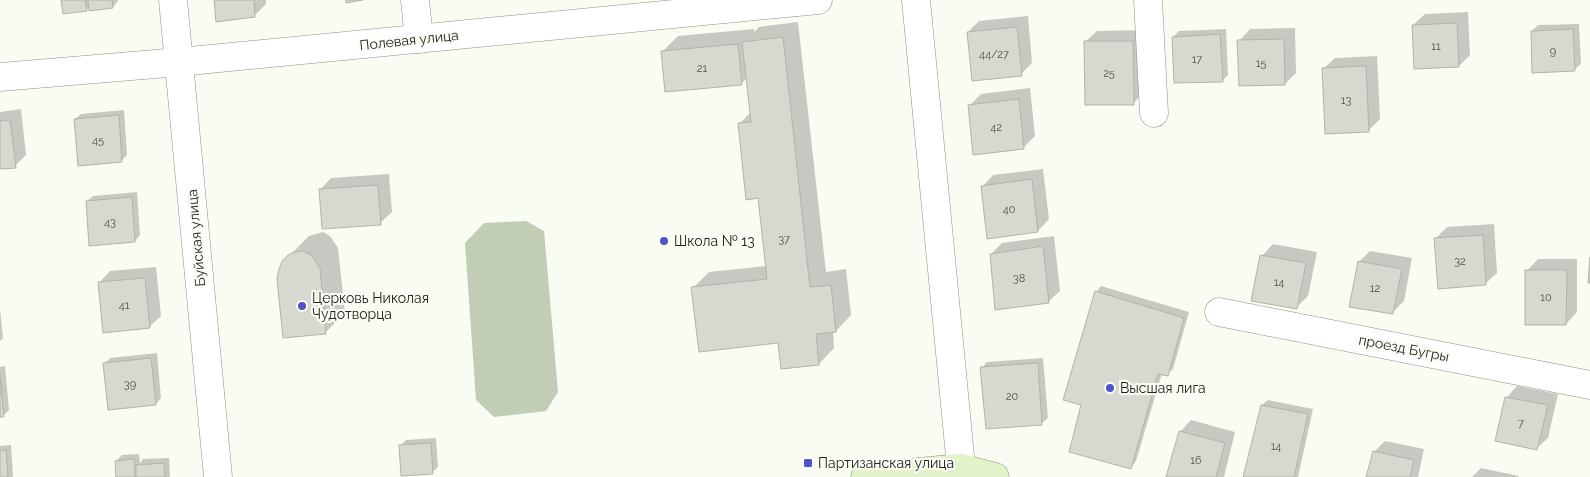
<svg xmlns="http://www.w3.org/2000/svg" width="1590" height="477" viewBox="0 0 1590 477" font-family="Raleway,sans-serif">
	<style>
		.green { fill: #c2cdb6 }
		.shadow { fill: #0003 }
		.building { fill: #d5d9d0; stroke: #b0b4ab }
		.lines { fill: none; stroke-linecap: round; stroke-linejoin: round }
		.street-casing { stroke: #8c9088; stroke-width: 29 }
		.secondary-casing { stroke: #8c9088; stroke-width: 29 }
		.street { stroke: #fff; stroke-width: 28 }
		.secondary { stroke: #e2f2c9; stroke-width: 28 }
		.poi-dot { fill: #5252c9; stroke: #f8fcf3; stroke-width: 2 }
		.labels { text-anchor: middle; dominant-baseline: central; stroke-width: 4.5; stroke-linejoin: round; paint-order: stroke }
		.number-label { font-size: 11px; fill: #4f504c }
		.street-label { font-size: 14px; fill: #222320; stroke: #f8fcf3 }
		.poi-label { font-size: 14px; fill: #222320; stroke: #f8fcf3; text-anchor: start }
	</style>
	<rect width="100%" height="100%" fill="#f8fcf3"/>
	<!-- green -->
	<path class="green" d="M526,221L544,231L558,392L546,411L494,417L476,400L465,243L484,223Z"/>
	<!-- shadow -->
	<g class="shadow">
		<path d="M63,0H118V1L113,7H90L86,10Z"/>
		<path d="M215,0H266V4L255,15Z"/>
		<path d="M1468,12L1470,55L1459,66L1413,25L1425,14Z"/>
		<path d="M1028,16L1032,63L1021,74L968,32L979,21Z"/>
		<path d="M798,22L826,272L846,269L851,315L836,331H833L834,348L819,364L779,342L693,288L709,272L767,266L759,197L739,124L751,112L747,78L741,84L662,52L678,36L754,29V32L759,27Z"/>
		<path d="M1579,24L1581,64L1575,69L1532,31L1538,25Z"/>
		<path d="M1295,28L1296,73L1285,84L1239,41L1250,29Z"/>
		<path d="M1226,29L1228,75L1222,81L1173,37L1179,31Z"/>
		<path d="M1144,30V92L1133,104L1085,42L1097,31Z"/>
		<path d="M1377,56L1380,119L1369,130L1323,69L1335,58Z"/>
		<path d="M1030,88L1035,136L1024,147L969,106L981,94Z"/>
		<path d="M21,109L26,155L15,166L0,168V112Z"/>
		<path d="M124,110L127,155L122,160L75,119L81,114Z"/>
		<path d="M1043,169L1049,219L1038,231L982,187L993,175Z"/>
		<path d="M389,174L392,212L380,223L320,190L331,178Z"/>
		<path d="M137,192L140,235L135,241L87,201L93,196Z"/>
		<path d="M1494,224L1497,273L1485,284L1436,238L1447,227Z"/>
		<path d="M323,232L330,236L338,248L345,313L326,332L283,262L309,236Z"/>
		<path d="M1054,236L1060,291L1048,302L991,254L1002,243Z"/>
		<path d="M1273,244L1317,252L1308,296L1297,307L1262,256Z"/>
		<path d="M1370,251L1412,258L1404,301L1393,312L1359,262Z"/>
		<path d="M1538,259H1577V312L1566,324L1527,271Z"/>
		<path d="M156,267L161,316L149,327L99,283L110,271Z"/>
		<path d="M1101,286L1189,312L1173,369L1167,374L1162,373L1136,461L1131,467L1083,404L1096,292Z"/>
		<path d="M0,309L3,338L0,341Z"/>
		<path d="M157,353L161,398L156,404L105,364L110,358Z"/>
		<path d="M1043,358L1048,418L1042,423L982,368L987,362Z"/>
		<path d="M5,366L9,410L3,416H0V367Z"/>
		<path d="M1517,386L1558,394L1548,438L1536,449L1506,398Z"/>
		<path d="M1268,400L1313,409L1298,477H1245L1262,405Z"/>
		<path d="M1191,420L1235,432L1224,477H1167L1180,432Z"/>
		<path d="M436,438L438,467L432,472L400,446L406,440Z"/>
		<path d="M1385,441L1424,449L1418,477H1368L1374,452Z"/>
		<path d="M11,445L13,477H0V446Z"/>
		<path d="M139,454L140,463L143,459L169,458L170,477H117L116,461L122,455Z"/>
		<path d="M1481,468L1519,476V477H1472Z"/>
	</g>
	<!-- building -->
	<g class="building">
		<path d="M61,0H85L87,11L63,14Z"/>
		<path d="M88,0H112L113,8L89,11Z"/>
		<path d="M214,0H254L255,17L216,22Z"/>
		<path d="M346,0H363L346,3Z"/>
		<path d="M1457,23L1459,67L1414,69L1412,25Z"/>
		<path d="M1017,27L1022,76L972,81L967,32Z"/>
		<path d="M1573,29L1575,71L1532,73L1531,31Z"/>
		<path d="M1220,34L1223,82L1174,83L1172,37Z"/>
		<path d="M783,37L810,287L831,285L836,332L816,334L819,365L781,369L778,343L699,352L691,287L767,279L758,198L746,200L738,123L751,122L742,42Z"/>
		<path d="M1284,39L1285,85L1239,86L1237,40Z"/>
		<path d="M1084,41H1133L1134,105H1085Z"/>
		<path d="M738,44L742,85L665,92L661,51Z"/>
		<path d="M1366,66L1369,132L1325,134L1322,68Z"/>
		<path d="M1019,99L1024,149L973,155L968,105Z"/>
		<path d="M119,115L122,162L78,166L74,119Z"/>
		<path d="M10,120L16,168L0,169V121Z"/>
		<path d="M1032,179L1038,232L987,239L981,186Z"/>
		<path d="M378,185L381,225L322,229L319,189Z"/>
		<path d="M132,197L135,242L89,246L86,201Z"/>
		<path d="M1483,235L1486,285L1438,289L1434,238Z"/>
		<path d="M1043,246L1049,303L995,310L990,254Z"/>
		<path d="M303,251L311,255L320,268L326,334L283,338L277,279L279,269L282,261L288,255L295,252Z"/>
		<path d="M1260,255L1306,263L1297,309L1251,301Z"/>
		<path d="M1590,257V283H1588Z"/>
		<path d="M1358,261L1402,269L1393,314L1349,307Z"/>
		<path d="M1525,270H1567L1566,325H1525Z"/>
		<path d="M145,278L150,328L103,333L98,282Z"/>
		<path d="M1095,291L1184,318L1168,376L1158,374L1131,469L1069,452L1081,405L1063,400Z"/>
		<path d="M151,358L156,405L108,410L103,363Z"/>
		<path d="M1038,363L1042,425L986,429L980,367Z"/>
		<path d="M0,377L4,417H0Z"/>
		<path d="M1505,397L1548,405L1537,450L1495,441Z"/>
		<path d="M1261,405L1308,414L1294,477H1243Z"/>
		<path d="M1179,431L1225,443L1216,477H1166Z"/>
		<path d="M431,443L433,474L401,476L399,445Z"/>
		<path d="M6,450L8,477H0V451Z"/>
		<path d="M1373,451L1414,460L1410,477H1366Z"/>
		<path d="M134,459L135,477H116L115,461Z"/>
		<path d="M164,463L165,477H136V465Z"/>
	</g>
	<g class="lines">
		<defs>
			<g id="street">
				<path d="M173,0L218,477"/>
				<path d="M415,0L419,39"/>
				<path d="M916,0L962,477"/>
				<path d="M1148,0L1154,113"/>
				<path d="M0,77L179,62L818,0"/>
				<path d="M1219,312L1590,385"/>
			</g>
			<path id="secondary" d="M865,477L961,468L995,477"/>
		</defs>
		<!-- street casing -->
		<use href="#street" class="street-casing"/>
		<!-- secondary casing -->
		<use href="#secondary" class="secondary-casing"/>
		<!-- street -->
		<use href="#street" class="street"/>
		<!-- secondary -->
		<use href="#secondary" class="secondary"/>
	</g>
	<!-- markers -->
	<g class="poi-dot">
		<circle cx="664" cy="241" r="5"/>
		<circle cx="302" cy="306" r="5"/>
		<circle cx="1110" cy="388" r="5"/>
		<rect x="803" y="458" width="10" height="10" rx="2.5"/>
	</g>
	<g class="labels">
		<!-- number labels -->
		<g class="number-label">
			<text x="1436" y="46">11</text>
			<text x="1553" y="51">9</text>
			<text x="994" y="54">44/27</text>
			<text x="1197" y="59">17</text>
			<text x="1261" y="63">15</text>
			<text x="702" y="68">21</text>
			<text x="1109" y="73">25</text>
			<text x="1346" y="100">13</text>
			<text x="996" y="127">42</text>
			<text x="98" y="140">45</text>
			<text x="1009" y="209">40</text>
			<text x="110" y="222">43</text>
			<text x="784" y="239">37</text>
			<text x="1460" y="261">32</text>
			<text x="1019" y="278">38</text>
			<text x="1279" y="282">14</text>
			<text x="1375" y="288">12</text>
			<text x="1546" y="297">10</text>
			<text x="124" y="305">41</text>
			<text x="130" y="384">39</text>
			<text x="1012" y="396">20</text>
			<text x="1521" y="423">7</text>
			<text x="1276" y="446">14</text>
			<text x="1196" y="460">16</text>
		</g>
		<!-- street labels -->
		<g class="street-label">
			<text transform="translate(409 40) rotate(-6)">Полевая улица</text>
			<text transform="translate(196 238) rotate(-95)">Буйская улица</text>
			<text transform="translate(1404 348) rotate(11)">проезд Бугры</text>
		</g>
		<!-- poi labels -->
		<g class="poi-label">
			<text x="674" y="241">Школа № 13</text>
			<text x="312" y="298">Церковь Николая<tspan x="312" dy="16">Чудотворца</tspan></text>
			<text x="1120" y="388">Высшая лига</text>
			<text x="818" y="463">Партизанская улица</text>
		</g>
	</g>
</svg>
